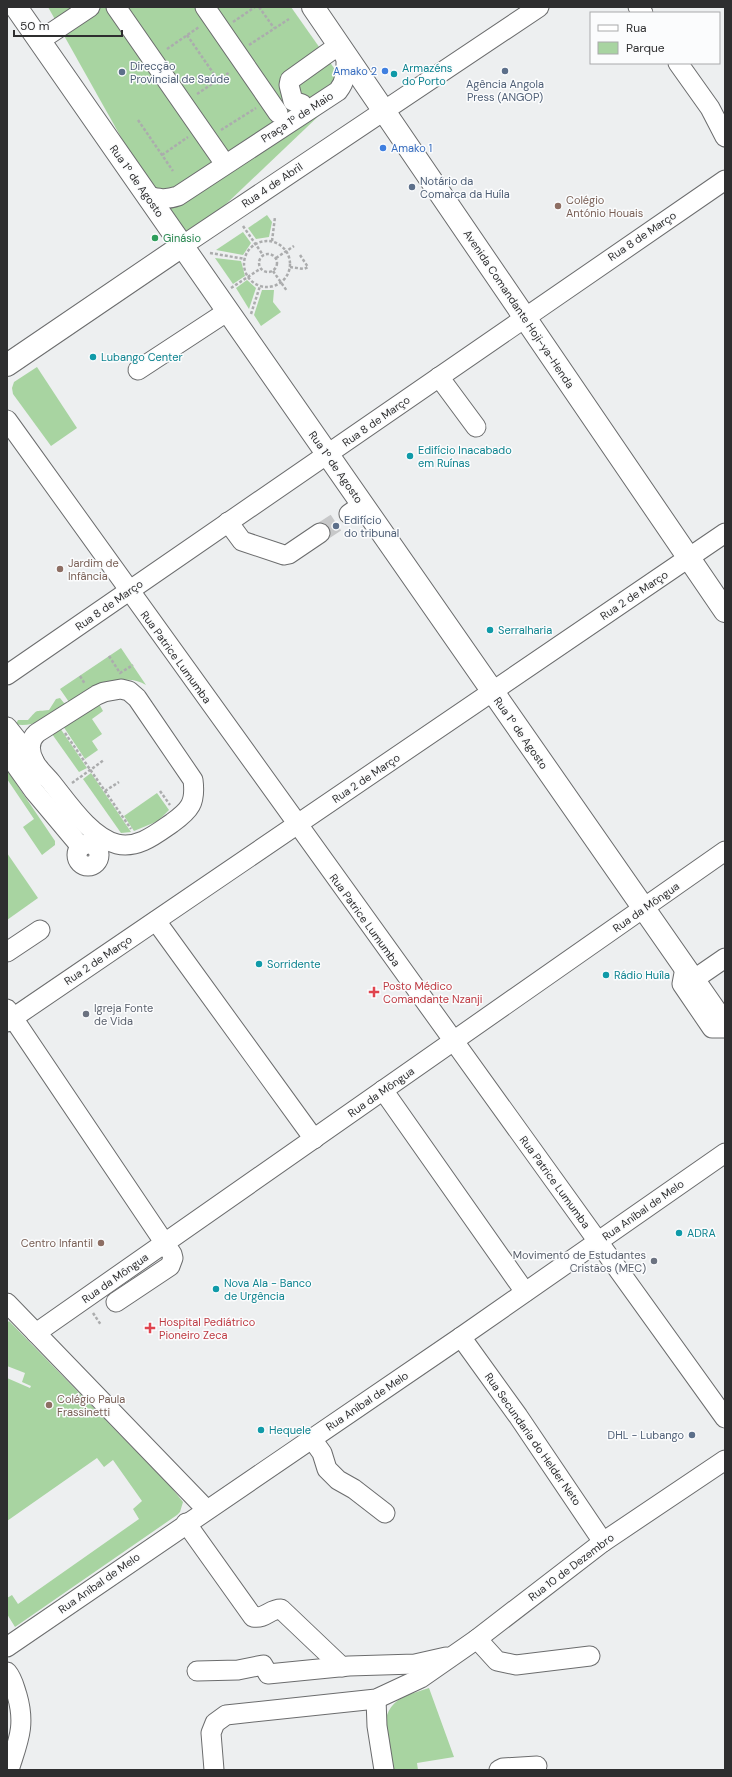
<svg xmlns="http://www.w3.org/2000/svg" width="732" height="1777" viewBox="0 0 732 1777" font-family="'DM Sans',sans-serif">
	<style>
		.green { fill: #a8d4a1 }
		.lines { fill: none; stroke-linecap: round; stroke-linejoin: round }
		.minor-tunnel { stroke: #c7c8c9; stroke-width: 19; stroke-dasharray: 19 10; stroke-linecap: butt }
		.minor-casing { stroke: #6b6c6d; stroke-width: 21 }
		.major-casing { stroke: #6b6c6d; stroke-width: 24 }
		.path { stroke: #abacad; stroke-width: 2.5; stroke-dasharray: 3 2; stroke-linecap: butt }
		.minor { stroke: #fff; stroke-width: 19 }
		.major { stroke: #fff; stroke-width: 22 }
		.shop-dot { fill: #3f7fe0; stroke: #fbfcfd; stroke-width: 1.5 }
		.service-dot { fill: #5c6f8a; stroke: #fbfcfd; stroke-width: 1.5 }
		.culture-dot { fill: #0f9aa8; stroke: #fbfcfd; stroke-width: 1.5 }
		.education-dot { fill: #8d6e63; stroke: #fbfcfd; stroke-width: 1.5 }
		.leisure-dot { fill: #2e9e5b; stroke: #fbfcfd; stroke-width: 1.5 }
		.health-dot { fill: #e0444e; stroke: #fbfcfd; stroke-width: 1.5 }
		.worship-dot { fill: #6b7280; stroke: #fbfcfd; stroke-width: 1.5 }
		.labels { text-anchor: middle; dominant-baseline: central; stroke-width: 3; stroke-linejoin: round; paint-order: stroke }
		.service-label { font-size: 11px; fill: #4e5e75; stroke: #fbfcfd; text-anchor: start }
		.culture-label { font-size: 11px; fill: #0d838f; stroke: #fbfcfd; text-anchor: start }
		.shop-label { font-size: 11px; fill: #366cbe; stroke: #fbfcfd; text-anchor: end }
		.street-label { font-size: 11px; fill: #2e2e2f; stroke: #fbfcfd }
		.education-label { font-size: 11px; fill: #785e54; stroke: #fbfcfd; text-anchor: start }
		.leisure-label { font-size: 11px; fill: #27864d; stroke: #fbfcfd; text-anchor: start }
		.health-label { font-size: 11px; fill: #be3a42; stroke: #fbfcfd; text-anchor: start }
		.worship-label { font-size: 11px; fill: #5b616d; stroke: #fbfcfd; text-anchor: start }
	</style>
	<rect width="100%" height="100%" fill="#edeff0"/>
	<!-- green -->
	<g class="green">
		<path d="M48,7H291L348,88L182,246Z"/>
		<path d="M267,215L272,222L269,237L256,239L248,228Z"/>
		<path d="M243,232L251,243L243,255L216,250Z"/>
		<path d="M215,258L241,261L245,276L233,284Z"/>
		<path d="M247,280L256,288L249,309L236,288Z"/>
		<path d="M262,290H274L273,302L281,312L261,326L254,315Z"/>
		<path d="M37,367L77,428L51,446L13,394L12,388L14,382Z"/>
		<path d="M121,648L146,685C134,678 125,679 111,682C92,693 36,732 16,724L18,720H28C39,708 34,712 49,710L56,699L60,698L64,703L69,702L60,689Z"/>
		<path d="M98,702L103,711L92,719L102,734L92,741L98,750L85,759L63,726Z"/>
		<path d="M60,728L87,768L79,772L52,734Z"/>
		<path d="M7,770L55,841V845L42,855L23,827L34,819L7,779Z"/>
		<path d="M91,773L131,832L121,833L83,779Z"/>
		<path d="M157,793L169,810L158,821L134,831L124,816Z"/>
		<path d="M7,853L38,898L7,920Z"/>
		<path d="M9,1321L171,1487L183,1502L180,1512L177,1515L15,1627L7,1614V1598L12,1595L18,1604L139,1519L133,1509L142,1501L113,1460L104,1467L97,1458L7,1521V1378L30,1388L31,1386L22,1382L25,1373L7,1366V1323Z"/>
		<path d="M429,1688L454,1757L417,1763L418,1770H390C387,1744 375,1712 403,1697C411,1693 421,1691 429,1688Z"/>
	</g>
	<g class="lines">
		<!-- minor-tunnel -->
		<path class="minor-tunnel" d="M320,533L349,514"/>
		<defs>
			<g id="minor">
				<path d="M116,7L225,164"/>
				<path d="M205,7L278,113"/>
				<path d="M638,7L643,13"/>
				<path d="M39,41L90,7"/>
				<path d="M678,63L710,108L725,137"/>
				<path d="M302,104L293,101L289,85L290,80L339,45"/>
				<path d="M148,196C159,199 166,200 178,196L338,91C347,80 346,69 346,56"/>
				<path d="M182,246L539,7"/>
				<path d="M138,370L228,311"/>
				<path d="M439,377L476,427"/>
				<path d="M7,420L725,1418"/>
				<path d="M349,514L362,505"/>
				<path d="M228,522L242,541L284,555L289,554L320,533"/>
				<path d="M7,675L725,180"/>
				<path d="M121,689L129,691L137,698L193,780C196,803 190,810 172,823C156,834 138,849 117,844C90,837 68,803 51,782C46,776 37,768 34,761C29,751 29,740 37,733L97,695L104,692Z"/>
				<path d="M7,727L34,761"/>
				<path d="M7,753L34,791L81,847"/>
				<circle cx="88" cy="855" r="11"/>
				<path d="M156,921L314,1139"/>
				<path d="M7,952L40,930"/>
				<path d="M685,968L682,984L712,1028H725"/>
				<path d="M693,980L725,958"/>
				<path d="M7,1009L172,1254L173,1258L170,1266L116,1302"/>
				<path d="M7,1022L725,533"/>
				<path d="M383,1090L525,1292"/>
				<path d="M7,1303L206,1509"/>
				<path d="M36,1333L725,851"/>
				<path d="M461,1337L518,1416L603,1542"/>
				<path d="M312,1439L322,1453L327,1469L338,1480L354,1489L385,1513"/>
				<path d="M186,1523L253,1617C266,1619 269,1609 281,1609L342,1667"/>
				<path d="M477,1639L497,1661L516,1665L590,1656"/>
				<path d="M7,1647L461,1337L725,1153"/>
				<path d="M197,1671L238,1670L263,1665L268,1674L349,1666L415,1664L446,1657"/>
				<path d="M7,1672C13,1679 14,1686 17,1695C26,1726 18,1741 9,1770"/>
				<path d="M376,1699L377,1726L384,1770"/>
				<path d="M214,1770L211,1733L215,1723L226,1715L376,1699L421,1678L477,1639L603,1542L725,1460"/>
				<path d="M499,1770L503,1768L537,1766"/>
			</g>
			<g id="major">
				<path d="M16,7L725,1025"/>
				<path d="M313,7L725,611"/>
				<path d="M7,365L182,246"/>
			</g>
		</defs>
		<!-- minor casing -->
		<use href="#minor" class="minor-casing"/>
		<!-- major casing -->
		<use href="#major" class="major-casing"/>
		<!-- path -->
		<g class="path">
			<path d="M259,7L274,28"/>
			<path d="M233,22L255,7"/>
			<path d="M187,35L218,80"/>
			<path d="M249,45L289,19"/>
			<path d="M167,49L199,27"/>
			<path d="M197,94L230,72"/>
			<path d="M138,120L173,171"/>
			<path d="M221,130L256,108"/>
			<path d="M162,155L188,137"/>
			<path d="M243,226L263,255"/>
			<path d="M272,241L275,217"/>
			<circle cx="267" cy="264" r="23"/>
			<path d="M210,253L245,259"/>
			<circle cx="268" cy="263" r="9"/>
			<path d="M276,258L294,246"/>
			<path d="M290,267L304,269L308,267L300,255"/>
			<path d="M273,271L287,291"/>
			<path d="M231,288L260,269"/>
			<path d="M251,314L260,286"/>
			<path d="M109,656L120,673L133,665"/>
			<path d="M80,676L85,684"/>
			<path d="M65,733L131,829"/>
			<path d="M72,783L104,760"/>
			<path d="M105,791L119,782"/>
			<path d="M160,791L170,805"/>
			<path d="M93,1313L101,1325"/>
		</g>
		<!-- minor -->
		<use href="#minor" class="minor"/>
		<!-- major -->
		<use href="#major" class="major"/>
	</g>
	<!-- markers -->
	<g class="shop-dot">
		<circle cx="385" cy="71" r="4"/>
		<circle cx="383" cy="148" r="4"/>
	</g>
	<g class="service-dot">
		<circle cx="505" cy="71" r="4"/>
		<circle cx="122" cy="72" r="4"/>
		<circle cx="412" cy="187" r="4"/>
		<circle cx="336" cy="526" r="4"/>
		<circle cx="692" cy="1435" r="4"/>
	</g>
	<g class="culture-dot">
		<circle cx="394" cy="74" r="4"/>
		<circle cx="93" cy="357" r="4"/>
		<circle cx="410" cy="456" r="4"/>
		<circle cx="490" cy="630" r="4"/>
		<circle cx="259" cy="964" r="4"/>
		<circle cx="606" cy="975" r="4"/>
		<circle cx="679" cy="1233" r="4"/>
		<circle cx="216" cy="1289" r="4"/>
		<circle cx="261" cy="1430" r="4"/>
	</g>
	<g class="education-dot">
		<circle cx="558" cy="206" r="4"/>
		<circle cx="60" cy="569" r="4"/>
		<circle cx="101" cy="1243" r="4"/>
		<circle cx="49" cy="1405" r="4"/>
	</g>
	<circle class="leisure-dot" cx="155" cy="238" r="4"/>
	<g class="health-dot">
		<path d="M372 986h4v4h4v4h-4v4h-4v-4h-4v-4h4z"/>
		<path d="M148 1322h4v4h4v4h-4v4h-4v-4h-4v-4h4z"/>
	</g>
	<g class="worship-dot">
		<circle cx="86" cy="1014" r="4"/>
		<circle cx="654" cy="1261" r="4"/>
	</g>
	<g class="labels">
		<!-- service labels -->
		<g class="service-label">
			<text x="130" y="66">Direcção<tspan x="130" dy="13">Provincial de Saúde</tspan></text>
			<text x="505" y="84" text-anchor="middle">Agência Angola<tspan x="505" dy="13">Press (ANGOP)</tspan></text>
			<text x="420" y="181">Notário da<tspan x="420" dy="13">Comarca da Huíla</tspan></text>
			<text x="344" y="520">Edifício<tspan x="344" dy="13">do tribunal</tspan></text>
			<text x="684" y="1435" text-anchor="end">DHL - Lubango</text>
		</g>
		<!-- culture labels -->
		<g class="culture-label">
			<text x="402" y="68">Armazéns<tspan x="402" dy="13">do Porto</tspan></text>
			<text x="101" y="357">Lubango Center</text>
			<text x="418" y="450">Edifício Inacabado<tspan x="418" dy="13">em Ruínas</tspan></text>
			<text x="498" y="630">Serralharia</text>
			<text x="267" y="964">Sorridente</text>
			<text x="614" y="975">Rádio Huíla</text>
			<text x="687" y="1233">ADRA</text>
			<text x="224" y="1283">Nova Ala - Banco<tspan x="224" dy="13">de Urgência</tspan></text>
			<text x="269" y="1430">Hequele</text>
		</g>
		<!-- shop labels -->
		<g class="shop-label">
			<text x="377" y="71">Amako 2</text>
			<text x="391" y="148" text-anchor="start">Amako 1</text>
		</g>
		<!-- street labels -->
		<g class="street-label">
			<text transform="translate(297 117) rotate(-33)">Praça 1º de Maio</text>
			<text transform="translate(137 181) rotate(55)">Rua 1º de Agosto</text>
			<text transform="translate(272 185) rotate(-34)">Rua 4 de Abril</text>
			<text transform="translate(642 236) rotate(-34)">Rua 8 de Março</text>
			<text transform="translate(519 309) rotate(56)">Avenida Comandante Hoji-ya-Henda</text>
			<text transform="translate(376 421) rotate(-35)">Rua 8 de Março</text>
			<text transform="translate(336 467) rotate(55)">Rua 1º de Agosto</text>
			<text transform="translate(634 595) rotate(-34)">Rua 2 de Março</text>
			<text transform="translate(109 605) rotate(-35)">Rua 8 de Março</text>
			<text transform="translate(176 657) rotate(54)">Rua Patrice Lumumba</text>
			<text transform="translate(521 733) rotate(55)">Rua 1º de Agosto</text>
			<text transform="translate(366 778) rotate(-34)">Rua 2 de Março</text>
			<text transform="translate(646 907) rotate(-35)">Rua da Môngua</text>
			<text transform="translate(365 920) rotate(54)">Rua Patrice Lumumba</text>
			<text transform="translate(98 960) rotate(-34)">Rua 2 de Março</text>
			<text transform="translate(381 1092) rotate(-35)">Rua da Môngua</text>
			<text transform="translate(555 1182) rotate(54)">Rua Patrice Lumumba</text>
			<text transform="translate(643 1210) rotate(-35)">Rua Aníbal de Melo</text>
			<text transform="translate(115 1278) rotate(-35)">Rua da Môngua</text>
			<text transform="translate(367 1401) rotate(-34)">Rua Aníbal de Melo</text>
			<text transform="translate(533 1439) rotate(55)">Rua Secundaria do Helder Neto</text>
			<text transform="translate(571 1567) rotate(-37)">Rua 10 de Dezembro</text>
			<text transform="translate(99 1583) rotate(-35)">Rua Aníbal de Melo</text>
		</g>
		<!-- education labels -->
		<g class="education-label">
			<text x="566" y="200">Colégio<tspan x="566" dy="13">António Houais</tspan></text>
			<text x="68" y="563">Jardim de<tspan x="68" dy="13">Infância</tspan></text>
			<text x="93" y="1243" text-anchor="end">Centro Infantil</text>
			<text x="57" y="1399">Colégio Paula<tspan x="57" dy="13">Frassinetti</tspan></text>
		</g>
		<!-- leisure labels -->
		<g class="leisure-label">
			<text x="163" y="238">Ginásio</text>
		</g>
		<!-- health labels -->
		<g class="health-label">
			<text x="383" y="986">Posto Médico<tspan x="383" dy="13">Comandante Nzanji</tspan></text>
			<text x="159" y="1322">Hospital Pediátrico<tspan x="159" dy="13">Pioneiro Zeca</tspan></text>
		</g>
		<!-- worship labels -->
		<g class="worship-label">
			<text x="94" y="1008">Igreja Fonte<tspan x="94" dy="13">de Vida</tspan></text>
			<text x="646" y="1255" text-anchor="end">Movimento de Estudantes<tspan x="646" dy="13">Cristãos (MEC)</tspan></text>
		</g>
	</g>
	<!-- border -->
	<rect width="732" height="1777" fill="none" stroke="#2e2e2f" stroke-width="16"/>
	<!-- legend -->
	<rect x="590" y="12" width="130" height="52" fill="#fbfcfd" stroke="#a9aaab"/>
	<rect x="598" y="25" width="20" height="6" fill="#ffffff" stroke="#a9aaab"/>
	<text x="626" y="32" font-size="12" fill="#2e2e2f">Rua</text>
	<rect x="598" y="42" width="20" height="12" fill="#a8d4a1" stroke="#a9aaab"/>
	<text x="626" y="52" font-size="12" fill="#2e2e2f">Parque</text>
	<!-- scale -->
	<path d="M14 30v6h108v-6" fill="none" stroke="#2e2e2f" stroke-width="2"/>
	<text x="20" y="30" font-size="12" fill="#2e2e2f" stroke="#fbfcfd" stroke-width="3" paint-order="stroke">50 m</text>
</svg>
